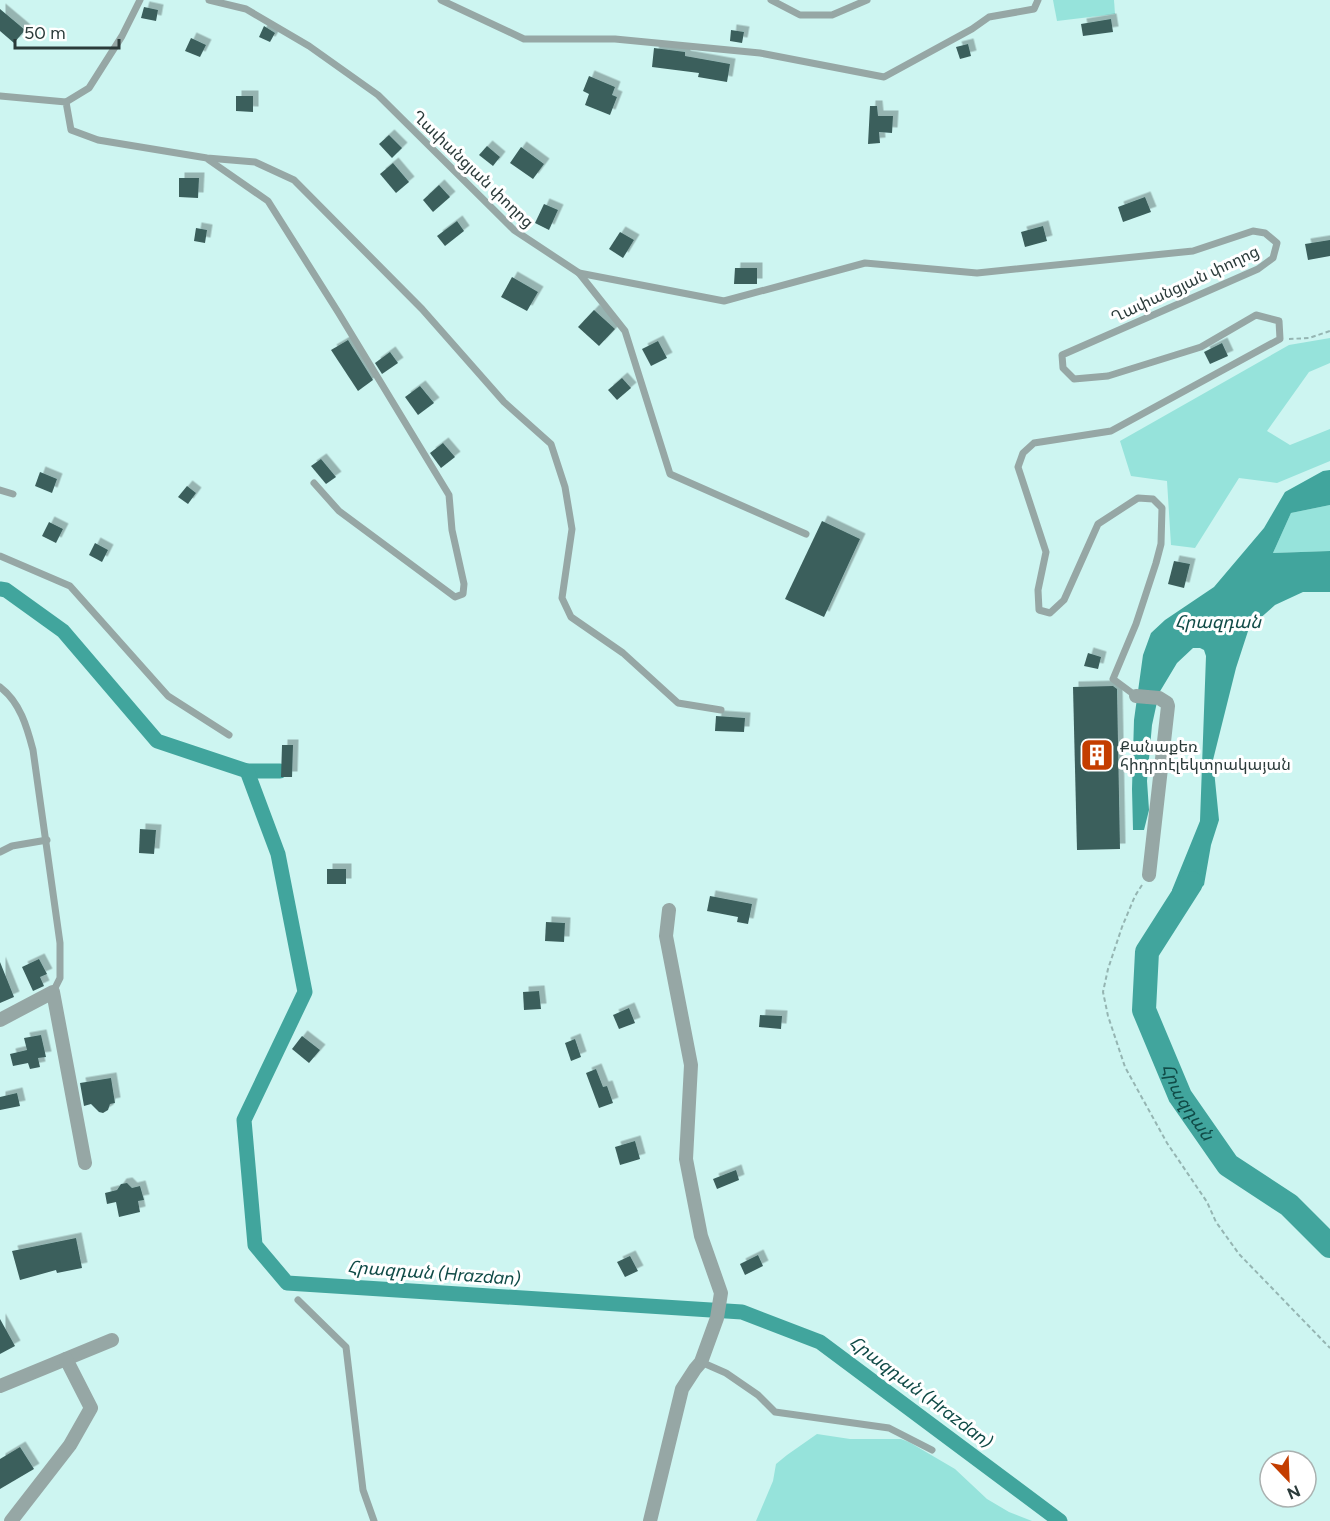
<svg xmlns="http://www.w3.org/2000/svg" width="1330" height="1521" viewBox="0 0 1330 1521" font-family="Figtree,'Noto Sans Armenian',sans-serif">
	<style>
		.green { fill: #96e3db }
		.water { fill: #41a59d }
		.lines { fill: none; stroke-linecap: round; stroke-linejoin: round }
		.canal { stroke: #41a59d; stroke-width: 15 }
		.river { stroke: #41a59d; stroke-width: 24 }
		.building { fill: #3b5f5c; filter: url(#shadow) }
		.path { stroke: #95b5b2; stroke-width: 2; stroke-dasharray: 4.5 3; stroke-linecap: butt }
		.service { stroke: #96a7a5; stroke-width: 7 }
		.minor { stroke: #96a7a5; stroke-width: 14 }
		.labels { text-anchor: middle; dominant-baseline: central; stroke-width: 6; stroke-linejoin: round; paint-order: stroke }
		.street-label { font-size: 16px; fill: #2b3b3a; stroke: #fff }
		.poi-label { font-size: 16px; fill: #2b3b3a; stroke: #fff; text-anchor: start }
		.water-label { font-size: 18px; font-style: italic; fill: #104b47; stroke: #fff }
	</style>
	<defs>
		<filter id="shadow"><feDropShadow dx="5.5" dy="-5.5" stdDeviation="0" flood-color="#0004"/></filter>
	</defs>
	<rect width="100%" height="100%" fill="#cdf5f1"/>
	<!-- green -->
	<g class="green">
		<path d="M1053,0H1114L1115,14L1057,21Z"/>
		<path d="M1330,338V363L1309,372L1267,431L1290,445L1330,429V461L1277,483L1239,478L1195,548L1171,545L1167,481L1131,476L1120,441L1289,345Z"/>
		<path d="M1330,505V551L1273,553L1291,513Z"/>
		<path d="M817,1434L850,1439H901L909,1442L955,1469L987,1499L1009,1512L1032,1521H756L773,1481L776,1464L787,1455Z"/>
	</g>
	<!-- water -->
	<path class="water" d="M1330,470V505L1291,513L1273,553L1330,551V592H1303L1275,605L1249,628L1236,668L1213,760L1219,820L1211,845L1204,885L1174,911L1172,890L1200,821L1206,656L1204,650L1200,648H1193L1177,663L1159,693L1152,725L1147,781L1149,810L1144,830H1133L1132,789L1134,720L1143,655L1151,633L1165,620L1214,587L1264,528L1285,492L1323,471Z"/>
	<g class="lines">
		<!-- canal -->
		<g class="canal">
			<path d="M0,589L6,590L63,631L157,741L247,771H280"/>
			<path d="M247,771L278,854L305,992L244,1120L255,1245L287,1283L742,1312L820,1342L1060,1521"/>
		</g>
		<!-- river -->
		<path class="river" id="s1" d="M1191,883L1147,952L1144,1010L1180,1096L1228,1165L1289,1205L1330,1246"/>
	</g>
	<!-- building -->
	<g class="building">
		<path d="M144,7L158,10L156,21L141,18Z"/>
		<path d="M0,9L25,30L14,43L0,31Z"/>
		<path d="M1111,19L1113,32L1083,36L1081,24Z"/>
		<path d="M264,26L275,33L270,42L259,37Z"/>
		<path d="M731,30L744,32L742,43L730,41Z"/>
		<path d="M191,38L206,45L200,57L185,51Z"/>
		<path d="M968,44L971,56L960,59L956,47Z"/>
		<path d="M654,48L685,52V56L730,64L727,82L698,77L699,73L652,67Z"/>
		<path d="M589,76L615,87L612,95L617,97L610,115L585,105L589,94L583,91Z"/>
		<path d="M236,96H253V112L236,111Z"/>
		<path d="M870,106H877L878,116H893L892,133L879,132L880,143L868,144Z"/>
		<path d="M389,135L402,148L392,158L379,144Z"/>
		<path d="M487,146L500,157L493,166L479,155Z"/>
		<path d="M521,147L544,164L533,179L510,163Z"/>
		<path d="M393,163L409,182L396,193L380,174Z"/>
		<path d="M179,178H199L198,198L179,197Z"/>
		<path d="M439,185L450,197L433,212L423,200Z"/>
		<path d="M1145,197L1151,212L1123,222L1118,207Z"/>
		<path d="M544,204L558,210L549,230L535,223Z"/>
		<path d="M457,221L464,231L445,246L437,236Z"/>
		<path d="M1043,226L1047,241L1025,247L1021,232Z"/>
		<path d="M196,228L207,230L205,243L194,241Z"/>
		<path d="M620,232L634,240L623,258L609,249Z"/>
		<path d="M1330,240V256L1308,260L1305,244Z"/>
		<path d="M735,268H757V284H734Z"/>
		<path d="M512,277L538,292L527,311L501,297Z"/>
		<path d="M594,310L615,329L599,346L578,327Z"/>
		<path d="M348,340L373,380L358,391L331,350Z"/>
		<path d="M658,341L667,358L651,366L642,349Z"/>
		<path d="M1222,343L1228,356L1210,364L1204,352Z"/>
		<path d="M390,352L398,363L382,374L375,363Z"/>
		<path d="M622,378L631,388L617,400L608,390Z"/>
		<path d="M420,386L434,403L418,415L405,397Z"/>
		<path d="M443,443L455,457L441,468L430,453Z"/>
		<path d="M321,459L336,477L326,484L311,466Z"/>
		<path d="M40,472L57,479L52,493L35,486Z"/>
		<path d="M187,486L196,493L188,504L178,497Z"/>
		<path d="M822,521L860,539L824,617L785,599Z"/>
		<path d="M49,522L63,529L56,543L42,536Z"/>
		<path d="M95,543L108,550L102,562L89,555Z"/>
		<path d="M1174,561L1190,564L1184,588L1168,584Z"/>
		<path d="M1088,653L1101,657L1098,669L1084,666Z"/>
		<path d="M1113,686L1117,689L1120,849L1077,850L1073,687Z"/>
		<path d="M716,716L745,718L744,732L715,731Z"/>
		<path d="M282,745H293L292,777H281Z"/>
		<path d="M140,829L156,830L154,854L139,853Z"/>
		<rect x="327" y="869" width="19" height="15"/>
		<path d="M710,896L752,904L748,924L737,922L738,917L707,911Z"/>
		<path d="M546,922L565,923L564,942L545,941Z"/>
		<path d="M39,959L47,974L40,977L44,986L33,991L22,967Z"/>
		<path d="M0,962L14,997L0,1003Z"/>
		<path d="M539,991L541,1009L524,1010L523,992Z"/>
		<path d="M629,1008L635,1023L619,1029L613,1015Z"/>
		<path d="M760,1015L782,1016L781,1029L759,1027Z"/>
		<path d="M41,1035L46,1057L38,1058L40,1067L30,1069L28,1063L13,1066L10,1054L27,1050L24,1038Z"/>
		<path d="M302,1036L320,1050L309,1063L292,1049Z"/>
		<path d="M575,1039L581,1057L571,1061L565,1043Z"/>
		<path d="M596,1069L603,1087L607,1086L613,1103L599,1108L586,1073Z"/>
		<path d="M111,1078L115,1103L110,1104L108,1110L103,1113L99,1112L91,1104L84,1106L80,1083Z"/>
		<path d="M17,1093L20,1106L0,1110V1097Z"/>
		<path d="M635,1141L640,1159L620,1165L615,1147Z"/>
		<path d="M736,1170L739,1180L717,1189L713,1179Z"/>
		<path d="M127,1183L132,1188L140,1186L144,1200L138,1201L140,1212L119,1217L116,1202L107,1204L105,1193L117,1190L121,1184Z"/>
		<path d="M76,1238L82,1268L57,1273L56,1270L20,1280L12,1251Z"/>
		<path d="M758,1255L763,1266L745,1275L740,1264Z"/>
		<path d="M630,1256L638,1271L625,1277L617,1262Z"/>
		<path d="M0,1319L15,1346L0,1354Z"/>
		<path d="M20,1447L34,1469L0,1489V1459Z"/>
	</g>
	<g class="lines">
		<!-- path -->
		<g class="path">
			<path d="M1289,339L1309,338L1330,331"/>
			<path d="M1142,885L1135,896L1122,927L1108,969L1103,992L1108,1016L1125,1067L1167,1143L1207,1202L1216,1222L1239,1254L1330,1348"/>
		</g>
		<!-- service -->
		<g class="service">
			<path d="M209,0L246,9L309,46L378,95L514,230L579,273L724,301L865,263L977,273L1193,251L1253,231L1265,233L1277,243L1273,258L1258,269L1062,355L1063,368L1074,379L1108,376L1201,347L1256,315L1279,321L1280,339L1111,431L1034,443L1023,453L1018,467L1046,552L1038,590L1039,610L1050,613L1064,600L1098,524L1138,498L1153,499L1162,508L1161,544L1156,563L1136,624L1113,679L1136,696"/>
			<path d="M441,0L524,39H615L760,53L884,77L972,29L989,17L1034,9L1038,0"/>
			<path d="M771,0L800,15H832L867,0"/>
			<path d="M0,96L66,102L71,130L98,140L207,158L255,162L294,180L422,309L504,402L551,444L565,487L572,529L562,598L571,617L623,653L678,703L721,710"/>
			<path d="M66,102L89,88L122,36L140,0"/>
			<path d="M209,160L268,201L338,312L449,495L452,530L464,584L463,594L455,597L339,511L314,483"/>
			<path d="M579,273L625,331L670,474L806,534"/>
			<path d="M0,490L13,494"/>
			<path d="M0,556L70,586L168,696L229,735"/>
			<path d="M0,687C20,702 27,727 33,750L60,943V978L53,992"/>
			<path d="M0,852L12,846L47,840"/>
			<path d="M298,1300L346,1347L363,1490L374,1521"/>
			<path d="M701,1362L726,1373L758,1395L775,1412L889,1428L932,1450"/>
		</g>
		<!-- minor -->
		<g class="minor">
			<path d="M1136,696L1159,698L1167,703L1168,706L1149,875"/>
			<path d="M0,1020L53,992L85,1163"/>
			<path d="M0,1386L112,1340"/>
			<path d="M11,1521L70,1445L91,1408L66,1359"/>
			<path d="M650,1521L682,1389L695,1369L701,1362L717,1318L721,1293L701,1236L686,1159L691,1065L666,936L669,910"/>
		</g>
	</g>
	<!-- icons -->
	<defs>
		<symbol id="building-square" viewBox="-11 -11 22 22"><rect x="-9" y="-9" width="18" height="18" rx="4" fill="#c43d00" stroke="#fff"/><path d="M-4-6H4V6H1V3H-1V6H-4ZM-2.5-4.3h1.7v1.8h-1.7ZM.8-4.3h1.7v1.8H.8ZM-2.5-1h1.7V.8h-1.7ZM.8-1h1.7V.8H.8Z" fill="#fff"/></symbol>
	</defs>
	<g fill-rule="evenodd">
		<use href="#building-square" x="1078" y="736" width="38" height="38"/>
	</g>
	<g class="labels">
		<!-- street labels -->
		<g class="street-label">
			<text transform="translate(473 169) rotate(44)">Ղափանցյան փողոց</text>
			<text transform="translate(1185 284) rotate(-25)">Ղափանցյան փողոց</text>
		</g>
		<!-- poi labels -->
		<g class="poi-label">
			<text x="1120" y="746">Քանաքեռ<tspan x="1120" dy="18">հիդրոէլեկտրակայան</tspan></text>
		</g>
		<!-- water labels -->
		<g class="water-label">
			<text x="1218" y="622">Հրազդան</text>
			<text stroke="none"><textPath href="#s1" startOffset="242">Հրազդան</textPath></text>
			<text transform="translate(434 1273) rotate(4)">Հրազդան (Hrazdan)</text>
			<text transform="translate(921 1392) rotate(37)">Հրազդան (Hrazdan)</text>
		</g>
	</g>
	<!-- north arrow -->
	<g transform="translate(1288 1479) rotate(157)"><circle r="28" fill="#ffffff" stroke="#aab1b0" stroke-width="1.5"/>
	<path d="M0-4.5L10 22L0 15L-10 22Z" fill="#c43d00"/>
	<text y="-9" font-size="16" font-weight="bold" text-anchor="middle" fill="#2b3b3a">N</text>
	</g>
	<!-- scale -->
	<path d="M15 39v9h104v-9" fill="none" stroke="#2b3b3a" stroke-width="3"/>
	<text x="24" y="39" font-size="18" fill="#2b3b3a" stroke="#ffffff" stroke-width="4.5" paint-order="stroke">50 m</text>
</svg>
